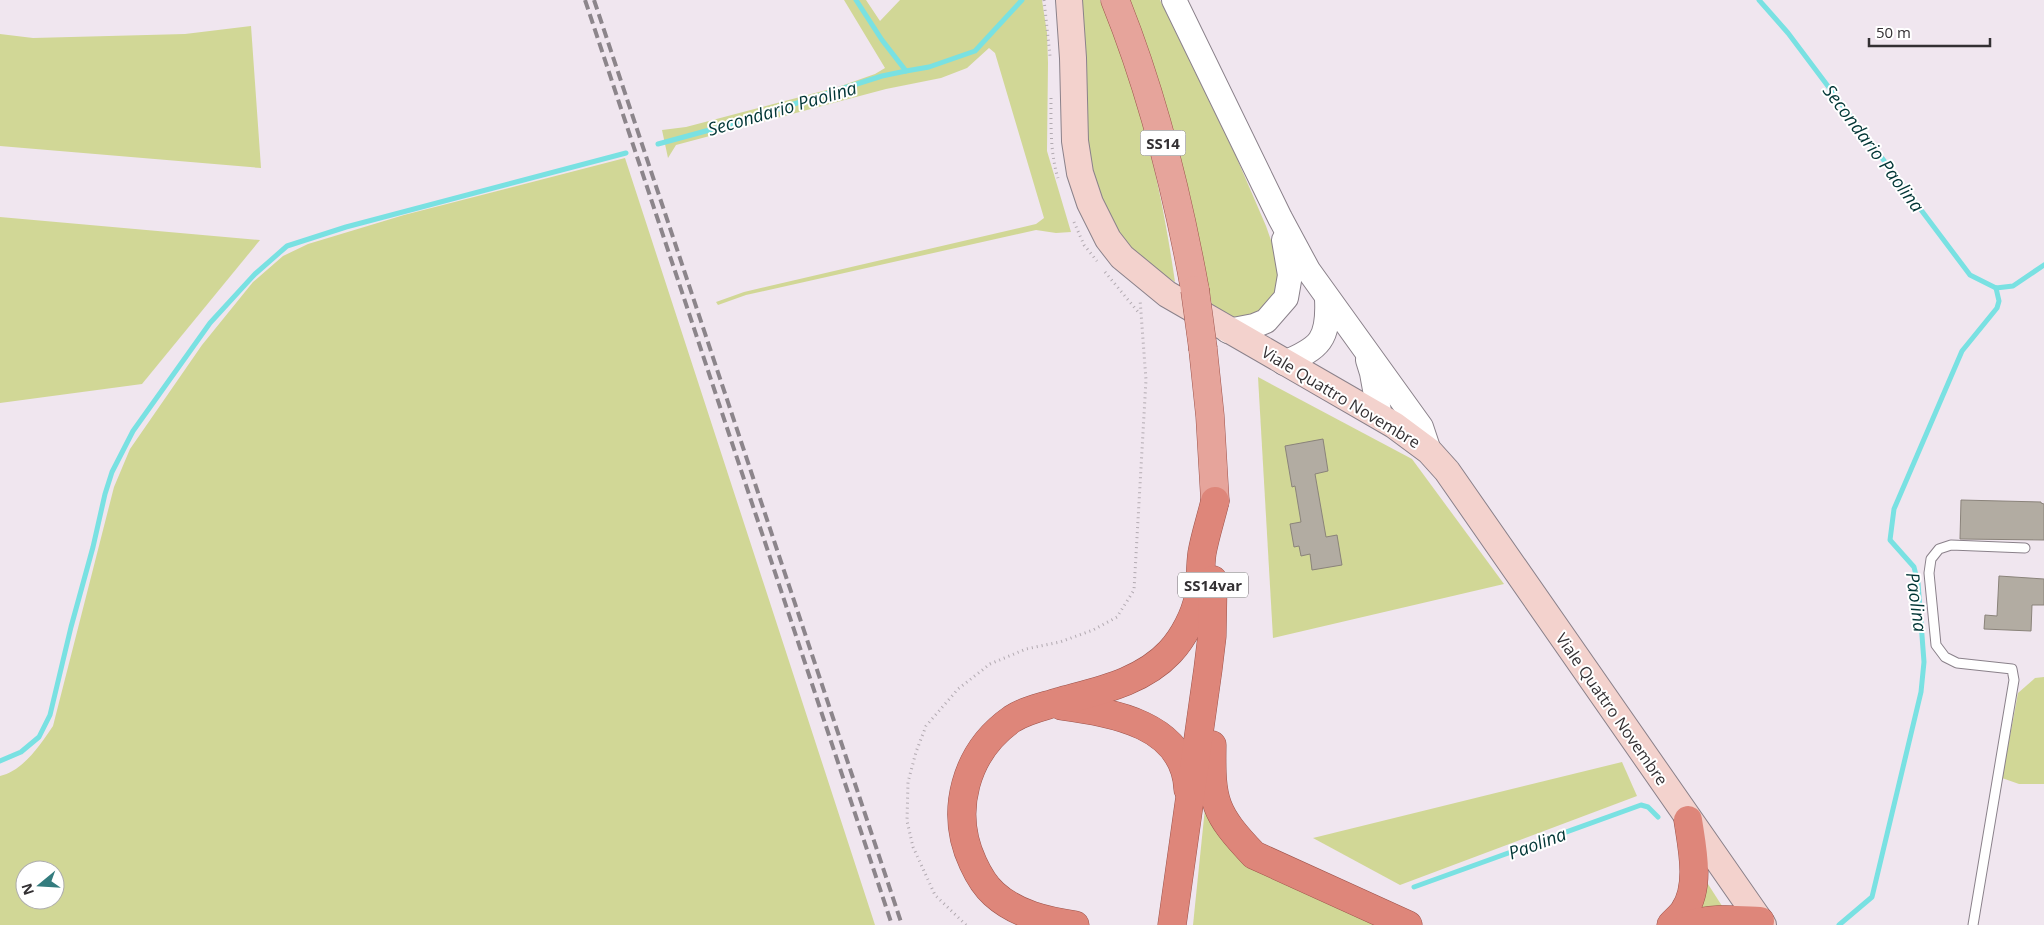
<svg xmlns="http://www.w3.org/2000/svg" width="2044" height="925" viewBox="0 0 2044 925" font-family="'Open Sans',sans-serif">
	<style>
		.green { fill: #d1d796; fill-rule: evenodd }
		.lines { fill: none; stroke-linecap: round; stroke-linejoin: round }
		.stream { stroke: #79e1e2; stroke-width: 5 }
		.building { fill: #b2aca2; stroke: #8a837a }
		.service-casing { stroke: #8a818a; stroke-width: 11 }
		.tertiary-casing { stroke: #8a818a; stroke-width: 26 }
		.secondary-casing { stroke: #8a818a; stroke-width: 28 }
		.primary-casing { stroke: #9d544c; stroke-width: 29 }
		.trunk-casing { stroke: #9d544c; stroke-width: 29 }
		.path { stroke: #b2aab1; stroke-width: 3; stroke-dasharray: 1 4; stroke-linecap: butt }
		.service { stroke: #fff; stroke-width: 9 }
		.tertiary { stroke: #fff; stroke-width: 24 }
		.secondary { stroke: #f3d2cd; stroke-width: 26 }
		.primary { stroke: #e6a49b; stroke-width: 28 }
		.trunk { stroke: #de867a; stroke-width: 28 }
		.rail { stroke: #8c858b; stroke-width: 4; stroke-dasharray: 10 5; stroke-linecap: butt }
		.primary-bridge-casing { stroke: #9d544c; stroke-width: 29; stroke-linecap: butt }
		.primary-bridge { stroke: #e6a49b; stroke-width: 28 }
		.labels { text-anchor: middle; dominant-baseline: central; stroke-width: 4; stroke-linejoin: round; paint-order: stroke }
		.shield { fill: #fff; stroke: #706e70; stroke-width: 1 }
		.shield-label { font-size: 15px; font-weight: bold; fill: #333033 }
		.street-label { font-size: 16px; fill: #333033; stroke: #fff }
		.water-label { font-size: 18px; font-style: italic; fill: #003535; stroke: #fff }
	</style>
	<rect width="100%" height="100%" fill="#f0e6ef"/>
	<!-- green -->
	<g class="green">
		<path d="M844,0H866L880,21L900,0H1042L1047,33L1048,63L1047,151L1071,232L1056,233L1036,230L746,295L718,305L716,302L744,292L1036,224L1044,218L995,53L989,48L967,68L941,78L886,89L676,145L668,158L662,130L686,127L838,87L875,74L885,68Z"/>
		<path d="M1079,0H1100C1139,89 1161,186 1175,282L1141,260L1111,222L1102,200L1088,158Z"/>
		<path d="M1129,0H1160L1235,154L1266,226L1281,269L1273,307L1238,320L1212,305L1190,196L1154,68Z"/>
		<path d="M251,26L261,168L0,146V34L33,38L185,34Z"/>
		<path d="M625,158L875,925H0V776C23,771 41,744 53,726L114,487L130,449L202,345L253,282L283,256L308,244L404,215ZM25,870H55V900H25Z"/>
		<path d="M0,217L260,240L142,384L0,403Z"/>
		<path d="M1258,377L1412,459L1504,584L1273,638Z"/>
		<path d="M2044,677V784H2019L2002,778L2018,693L2035,678Z"/>
		<path d="M1622,762L1637,796L1400,885L1313,838Z"/>
		<path d="M1205,808L1383,925H1193Z"/>
		<path d="M1706,881L1724,909L1694,913Z"/>
	</g>
	<g class="lines">
		<!-- stream -->
		<g class="stream">
			<path d="M856,0L882,40L906,71L929,67L975,51L1022,0"/>
			<path d="M1759,0L1788,33L1970,275L1996,288"/>
			<path d="M658,144L728,125L882,76L906,71"/>
			<path d="M1996,288L2013,286L2044,265"/>
			<path d="M0,761L21,752L39,737L50,715L71,627L93,547L105,494L112,472L133,431L210,323L255,274L287,246L346,227L626,153"/>
			<path d="M1414,887L1641,805L1648,807L1658,817"/>
			<path d="M1839,925L1872,897L1921,692L1924,662L1918,583L1914,567L1890,540L1894,509L1962,351L1997,308L1999,301L1996,288"/>
		</g>
	</g>
	<!-- building -->
	<g class="building">
		<path d="M1323,439L1328,471L1315,474L1326,537L1337,535L1342,565L1312,570L1310,554L1301,556L1299,546L1294,547L1290,524L1301,522L1295,486L1292,487L1285,446Z"/>
		<path d="M1961,500L2041,502V503L2044,504V540L1960,539Z"/>
		<path d="M1999,576L2044,579V605H2032L2031,631L1984,629L1985,615L1997,616Z"/>
	</g>
	<g class="lines">
		<defs>
			<path id="service" d="M1973,925L2014,680L2012,669L1957,663L1945,657L1936,645L1929,573L1931,559L1939,549L1951,545L2025,548"/>
			<g id="tertiary">
				<path d="M1174,0L1280,218L1308,270L1421,427L1429,451"/>
				<path d="M1228,331L1254,326L1266,321L1286,298L1290,275L1284,240"/>
				<path d="M1368,360L1372,373L1380,417"/>
				<path d="M1284,363C1320,348 1329,340 1327,299"/>
			</g>
			<path id="secondary" d="M1069,0L1073,58L1075,141L1080,173L1090,203L1108,239L1122,257L1167,294L1394,425L1429,451L1447,471L1763,925"/>
			<g id="primary">
				<path d="M1115,0C1153,94 1177,191 1195,290"/>
				<path d="M1203,349L1210,416L1215,501"/>
			</g>
			<g id="trunk">
				<path d="M1062,706C1113,713 1185,724 1188,789"/>
				<path d="M1212,745C1211,802 1214,813 1254,855L1408,925"/>
				<path d="M1075,925C1046,921 1016,914 994,894C985,886 978,874 973,863C949,812 965,752 1012,719C1026,710 1042,707 1058,702C1097,691 1141,683 1170,652C1184,637 1195,615 1199,595C1201,581 1200,567 1202,553C1205,536 1211,518 1215,501"/>
				<path d="M1172,925L1208,669L1212,636L1213,580"/>
				<path d="M1671,925C1675,920 1681,916 1684,911C1701,886 1692,847 1688,820"/>
				<path d="M1689,925C1711,917 1737,920 1760,921L1759,925"/>
			</g>
		</defs>
		<!-- service casing -->
		<use href="#service" class="service-casing"/>
		<!-- tertiary casing -->
		<use href="#tertiary" class="tertiary-casing"/>
		<!-- secondary casing -->
		<use href="#secondary" class="secondary-casing"/>
		<!-- primary casing -->
		<use href="#primary" class="primary-casing"/>
		<!-- trunk casing -->
		<use href="#trunk" class="trunk-casing"/>
		<!-- path -->
		<g class="path">
			<path d="M1044,0L1050,56"/>
			<path d="M1051,98C1051,124 1050,153 1058,178"/>
			<path d="M1074,222L1084,245L1097,261"/>
			<path d="M1105,272L1139,313"/>
			<path d="M966,925L935,895L913,847L907,821L908,782L916,752L926,726L958,689L990,664L1026,649L1060,642L1093,630L1117,617L1134,590L1146,380L1140,299"/>
		</g>
		<!-- service -->
		<use href="#service" class="service"/>
		<!-- tertiary -->
		<use href="#tertiary" class="tertiary"/>
		<!-- secondary -->
		<use href="#secondary" class="secondary"/>
		<!-- primary -->
		<use href="#primary" class="primary"/>
		<!-- trunk -->
		<use href="#trunk" class="trunk"/>
		<!-- rail -->
		<g class="rail">
			<path d="M585,0L892,925"/>
			<path d="M594,0L902,925"/>
		</g>
		<defs>
			<path id="primary-bridge" d="M1195,290L1203,349"/>
		</defs>
		<!-- primary-bridge casing -->
		<use href="#primary-bridge" class="primary-bridge-casing"/>
		<!-- primary-bridge -->
		<use href="#primary-bridge" class="primary-bridge"/>
	</g>
	<g class="labels">
		<!-- shield labels -->
		<g class="shield">
			<rect x="1140.5" y="130.5" width="45" height="25" rx="4"/>
			<rect x="1178" y="572.5" width="70" height="25" rx="4"/>
		</g>
		<g class="shield-label">
			<text x="1163" y="143">SS14</text>
			<text x="1213" y="585">SS14var</text>
		</g>
		<!-- street labels -->
		<g class="street-label">
			<text transform="translate(1341 397) rotate(31)">Viale Quattro Novembre</text>
			<text transform="translate(1612 709) rotate(55)">Viale Quattro Novembre</text>
		</g>
		<!-- water labels -->
		<g class="water-label">
			<text transform="translate(782 108) rotate(-16)">Secondario Paolina</text>
			<text transform="translate(1874 148) rotate(53)">Secondario Paolina</text>
			<text transform="translate(1917 602) rotate(82)">Paolina</text>
			<text transform="translate(1537 843) rotate(-20)">Paolina</text>
		</g>
	</g>
	<!-- north arrow -->
	<g transform="translate(40 885) rotate(252)"><circle r="24" fill="#ffffff" stroke="#adacad"/>
	<path d="M0-4L9 19L0 12L-9 19Z" fill="#337c7e"/>
	<text y="-8" font-size="14" font-weight="bold" text-anchor="middle" fill="#333033">N</text>
	</g>
	<!-- scale -->
	<path d="M1869 38v8h121v-8" fill="none" stroke="#333033" stroke-width="2.5"/>
	<text x="1876" y="38" font-size="15" fill="#333033" stroke="#ffffff" stroke-width="4" paint-order="stroke">50 m</text>
</svg>
